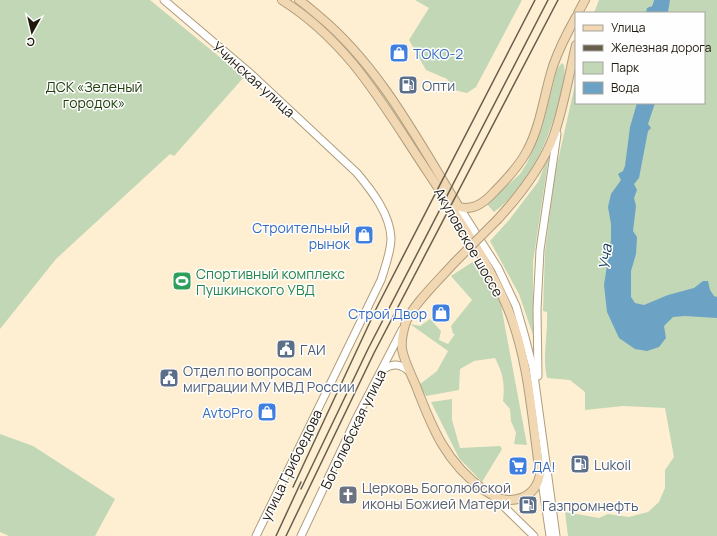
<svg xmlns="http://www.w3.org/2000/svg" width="717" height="536" viewBox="0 0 717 536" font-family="Manrope,sans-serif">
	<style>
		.green { fill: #c1d7b6 }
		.water { fill: #6ca2c4 }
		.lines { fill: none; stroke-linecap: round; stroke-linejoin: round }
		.tertiary-casing { stroke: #af9d7c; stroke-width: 9 }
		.secondary-casing { stroke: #af9d7c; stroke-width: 10 }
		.tertiary { stroke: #fff; stroke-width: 7 }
		.secondary { stroke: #f2d7b3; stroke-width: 8 }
		.rail { stroke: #675e4c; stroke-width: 1.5 }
		.secondary-bridge-casing { stroke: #af9d7c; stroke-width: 10; stroke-linecap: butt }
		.secondary-bridge { stroke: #f2d7b3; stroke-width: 8 }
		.labels { text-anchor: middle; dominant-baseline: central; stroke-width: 3; stroke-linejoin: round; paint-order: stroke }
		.shop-label { font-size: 14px; fill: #366cbe; stroke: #fefefe; text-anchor: end }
		.street-label { font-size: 14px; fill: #201a0d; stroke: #fefefe }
		.service-label { font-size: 14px; fill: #4e5e75; stroke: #fefefe; text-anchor: start }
		.park-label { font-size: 14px; fill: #213f0c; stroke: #fefefe }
		.leisure-label { font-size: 14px; fill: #27864d; stroke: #fefefe; text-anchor: start }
		.worship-label { font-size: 14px; fill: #5b616d; stroke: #fefefe; text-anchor: start }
		.water-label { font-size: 15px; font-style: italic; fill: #16415a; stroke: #fefefe }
	</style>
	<rect width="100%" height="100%" fill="#feefd3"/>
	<!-- green -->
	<g class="green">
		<path d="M0,0H150L244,77L174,156L170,154L56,259L0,329Z"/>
		<path d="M415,0H522L476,87L467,93L454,90L447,79L426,70L409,40L429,8Z"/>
		<path d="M599,0H654L651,7V13H594Z"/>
		<path d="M670,0H717V536H568L565,512L599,518L608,514L629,517L648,512L659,502L665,488V470L674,457L665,408L623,406L585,410V392L570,380L547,378C542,357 548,335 547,312L543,311L545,252L555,174L576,80V103H704V13H668Z"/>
		<path d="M562,63L564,65C566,77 562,89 559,101C548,142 529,186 494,212L487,204L520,174L527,163L542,128L557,69Z"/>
		<path d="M549,155L533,262V335L519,294L490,241L509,220L538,182Z"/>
		<path d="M477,259L500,300L527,445L514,444L516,433L511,421L510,409L503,401C505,384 503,373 495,358L474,361L460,369L459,390L426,396L419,385L437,371L448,351L410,324L420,326L430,319L441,331L439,340L448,344L455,334H453L451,326L472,300L451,276Z"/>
		<path d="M452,399V420L460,448L500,446L502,449L482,482L459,458L431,402Z"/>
		<path d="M0,434L33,446L115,499L95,536H9L0,532Z"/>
	</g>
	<!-- water -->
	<g class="water">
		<path d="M654,0H670L668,13H646L647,8L652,6Z"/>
		<path d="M637,103H655L648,124L651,128L648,131L639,178L634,184L637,190L634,198L636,206L633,231L637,237L636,254L631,271V297L635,303L644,305L668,295L694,288L703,281H708L710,290L714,296L717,297V318L685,316L673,317L664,326L666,338L659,347L647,351L635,349L619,338L607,312L604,285L611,240V224L608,207L611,194L621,180L618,174L623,171L625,166L630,127Z"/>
	</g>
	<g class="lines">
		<defs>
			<g id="tertiary">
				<path d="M164,0L251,74L357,173C372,191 390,214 391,238C391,252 385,267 381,280L256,536"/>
				<path d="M459,207L498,268L516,306L525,337L533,368L556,536"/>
				<path d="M382,370C393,363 400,363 410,372"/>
				<path d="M538,376L537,309L540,250L557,134"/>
				<path d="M541,475L550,536"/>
				<path d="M494,497L534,536"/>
				<path d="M301,536L356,419L402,330"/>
			</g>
			<g id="secondary">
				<path d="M282,0C350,43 383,105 427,171C456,215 488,260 508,309C529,360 532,420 540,474C538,486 532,494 521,498C507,503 496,498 484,490C446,463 432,428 416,386C411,374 404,361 402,349C401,341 403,332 405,325C410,307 441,278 454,263"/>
				<path d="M299,0C306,5 313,11 320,17C380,67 418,141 459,207C474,211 485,202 495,191C507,179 519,166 527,151C541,125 544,94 553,66C559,49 567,33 576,17"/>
				<path d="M578,13L585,0"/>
				<path d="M498,219C521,194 542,167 554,135C564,106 569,75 576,45"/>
			</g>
		</defs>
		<!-- tertiary casing -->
		<use href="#tertiary" class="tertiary-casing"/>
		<!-- secondary casing -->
		<use href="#secondary" class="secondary-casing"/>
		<!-- tertiary -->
		<use href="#tertiary" class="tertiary"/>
		<!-- secondary -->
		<use href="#secondary" class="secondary"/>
		<!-- rail -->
		<g class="rail">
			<path d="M293,487L377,307L535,0"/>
			<path d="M301,489L368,349L548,0"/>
			<path d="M276,536L301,482"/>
			<path d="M286,536L374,353L558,0"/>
		</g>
		<defs>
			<path id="secondary-bridge" d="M454,263L498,219"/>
		</defs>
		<!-- secondary-bridge casing -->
		<use href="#secondary-bridge" class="secondary-bridge-casing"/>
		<!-- secondary-bridge -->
		<use href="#secondary-bridge" class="secondary-bridge"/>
	</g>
	<!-- icons -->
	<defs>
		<symbol id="shop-square" viewBox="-11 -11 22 22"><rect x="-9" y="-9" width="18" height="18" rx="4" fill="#3f7fe0" stroke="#fefefe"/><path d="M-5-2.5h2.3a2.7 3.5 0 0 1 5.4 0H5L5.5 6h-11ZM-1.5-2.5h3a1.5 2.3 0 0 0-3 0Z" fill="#fff"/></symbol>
		<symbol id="fuel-square" viewBox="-11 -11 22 22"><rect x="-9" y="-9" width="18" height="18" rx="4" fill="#5c6f8a" stroke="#fefefe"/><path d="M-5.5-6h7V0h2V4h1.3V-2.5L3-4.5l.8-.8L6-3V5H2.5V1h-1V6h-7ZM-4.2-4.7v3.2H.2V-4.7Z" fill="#fff"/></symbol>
		<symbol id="stadium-square" viewBox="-11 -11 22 22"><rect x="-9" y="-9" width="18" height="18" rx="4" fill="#2e9e5b" stroke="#fefefe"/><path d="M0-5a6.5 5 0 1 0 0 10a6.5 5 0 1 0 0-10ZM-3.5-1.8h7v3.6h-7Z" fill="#fff"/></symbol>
		<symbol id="civic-square" viewBox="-11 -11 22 22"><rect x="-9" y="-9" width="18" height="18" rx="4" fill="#5c6f8a" stroke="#fefefe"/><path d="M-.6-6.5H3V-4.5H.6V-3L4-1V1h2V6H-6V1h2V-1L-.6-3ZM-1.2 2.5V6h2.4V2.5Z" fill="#fff"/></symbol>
		<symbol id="supermarket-square" viewBox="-11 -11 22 22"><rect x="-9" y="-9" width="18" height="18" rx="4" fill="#3f7fe0" stroke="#fefefe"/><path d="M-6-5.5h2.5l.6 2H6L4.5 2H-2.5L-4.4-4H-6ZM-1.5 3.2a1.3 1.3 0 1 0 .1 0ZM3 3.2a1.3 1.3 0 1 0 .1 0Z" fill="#fff"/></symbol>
		<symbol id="church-square" viewBox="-11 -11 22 22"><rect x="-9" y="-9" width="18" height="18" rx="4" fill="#6b7280" stroke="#fefefe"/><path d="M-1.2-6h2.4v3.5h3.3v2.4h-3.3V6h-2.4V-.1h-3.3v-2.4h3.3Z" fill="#fff"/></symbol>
	</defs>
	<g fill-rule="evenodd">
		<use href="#shop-square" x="388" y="42" width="22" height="22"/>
		<use href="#fuel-square" x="397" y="74" width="22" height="22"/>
		<use href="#shop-square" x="353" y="224" width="22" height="22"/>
		<use href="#stadium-square" x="171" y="270" width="22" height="22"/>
		<use href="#shop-square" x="430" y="302" width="22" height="22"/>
		<use href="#civic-square" x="275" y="338" width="22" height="22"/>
		<use href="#civic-square" x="158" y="367" width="22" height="22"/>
		<use href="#shop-square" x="256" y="401" width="22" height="22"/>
		<use href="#fuel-square" x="569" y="453" width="22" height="22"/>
		<use href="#supermarket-square" x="507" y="455" width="22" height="22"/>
		<use href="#church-square" x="337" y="484" width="22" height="22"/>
		<use href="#fuel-square" x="517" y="494" width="22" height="22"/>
	</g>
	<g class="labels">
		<!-- shop labels -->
		<g class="shop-label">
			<text x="413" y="53" text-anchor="start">ТОКО-2</text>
			<text x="350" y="227">Строительный<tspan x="350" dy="16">рынок</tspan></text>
			<text x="427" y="313">Строй Двор</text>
			<text x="253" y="412">AvtoPro</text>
			<text x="532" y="466" text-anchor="start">ДА!</text>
		</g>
		<!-- street labels -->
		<g class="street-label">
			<text transform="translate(254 79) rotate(42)">Учинская улица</text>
			<text transform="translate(469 242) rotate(60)">Акуловское шоссе</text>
			<text transform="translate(353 429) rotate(-64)">Боголюбская улица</text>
			<text transform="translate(291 465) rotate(-64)">улица Грибоедова</text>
		</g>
		<!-- service labels -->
		<g class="service-label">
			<text x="422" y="85">Опти</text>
			<text x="300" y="349">ГАИ</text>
			<text x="183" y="370">Отдел по вопросам<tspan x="183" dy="16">миграции МУ МВД России</tspan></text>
			<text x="594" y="464">Lukoil</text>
			<text x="542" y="505">Газпромнефть</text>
		</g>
		<!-- park labels -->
		<g class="park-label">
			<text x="94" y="86">ДСК «Зеленый<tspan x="94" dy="16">городок»</tspan></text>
		</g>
		<!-- leisure labels -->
		<g class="leisure-label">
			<text x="196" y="273">Спортивный комплекс<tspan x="196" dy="16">Пушкинского УВД</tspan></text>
		</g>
		<!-- worship labels -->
		<g class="worship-label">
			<text x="362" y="487">Церковь Боголюбской<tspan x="362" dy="16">иконы Божией Матери</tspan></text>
		</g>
		<!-- water labels -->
		<g class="water-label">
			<text transform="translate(605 257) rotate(-84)">Уча</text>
		</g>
	</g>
	<!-- legend -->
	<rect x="575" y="12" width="130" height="92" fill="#fefefe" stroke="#a5a39e"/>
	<rect x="583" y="25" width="20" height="6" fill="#f2d7b3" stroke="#a5a39e"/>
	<text x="611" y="32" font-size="12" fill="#201a0d">Улица</text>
	<rect x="583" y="45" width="20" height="6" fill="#675e4c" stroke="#a5a39e"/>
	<text x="611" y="52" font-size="12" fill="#201a0d">Железная дорога</text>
	<rect x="583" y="62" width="20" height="12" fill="#c1d7b6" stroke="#a5a39e"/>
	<text x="611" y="72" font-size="12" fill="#201a0d">Парк</text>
	<rect x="583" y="82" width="20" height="12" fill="#6ca2c4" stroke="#a5a39e"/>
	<text x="611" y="92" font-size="12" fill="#201a0d">Вода</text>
	<!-- north arrow -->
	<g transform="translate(32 32) rotate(188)" stroke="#fefefe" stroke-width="3" paint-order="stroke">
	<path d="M0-3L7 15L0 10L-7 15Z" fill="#201a0d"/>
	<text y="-6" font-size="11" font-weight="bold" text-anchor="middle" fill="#201a0d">С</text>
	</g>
</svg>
